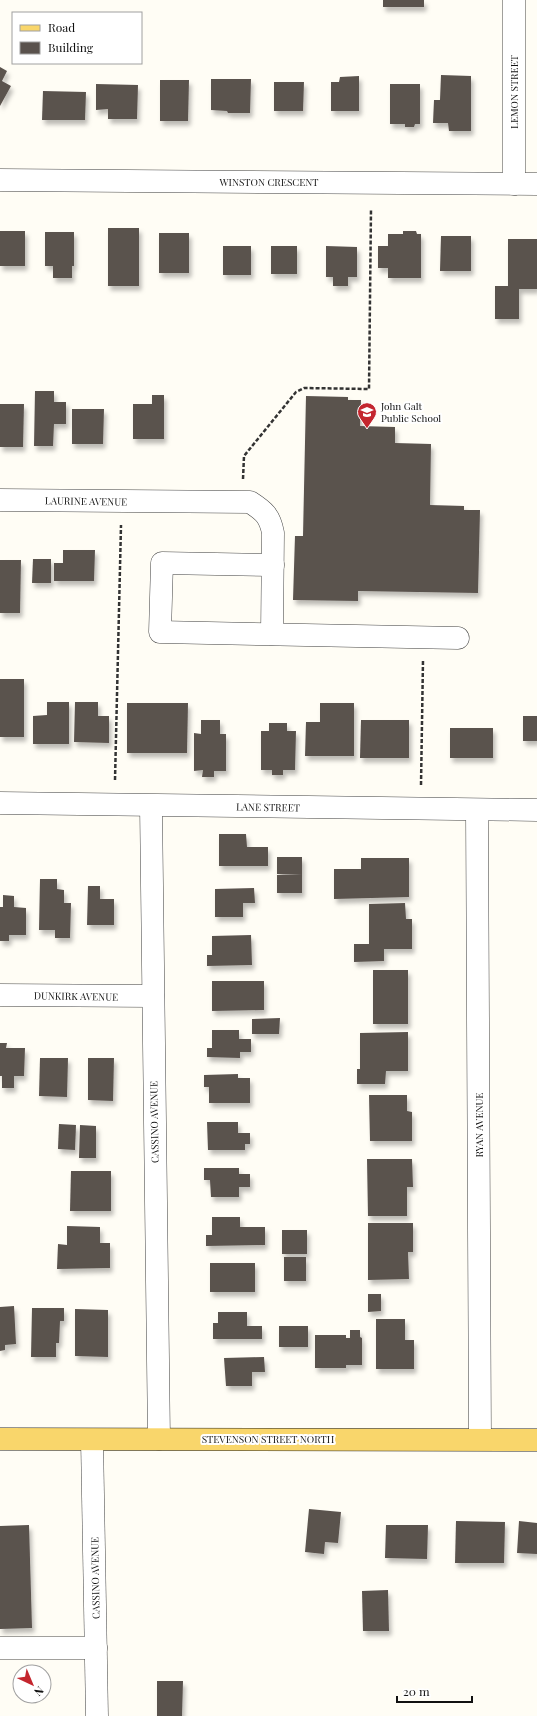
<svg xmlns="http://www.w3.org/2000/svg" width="537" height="1716" viewBox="0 0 537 1716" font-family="'Playfair Display',serif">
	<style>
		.building { fill: #5a524d; filter: url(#shadow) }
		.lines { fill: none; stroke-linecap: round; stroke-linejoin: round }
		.minor-casing { stroke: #444; stroke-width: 23 }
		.major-casing { stroke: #222; stroke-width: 23 }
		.path { stroke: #333; stroke-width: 2.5; stroke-dasharray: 4 2; stroke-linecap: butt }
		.minor { stroke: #fff; stroke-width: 22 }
		.major { stroke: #f9d66b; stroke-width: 22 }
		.labels { text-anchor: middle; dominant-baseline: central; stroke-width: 4; stroke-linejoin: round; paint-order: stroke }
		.street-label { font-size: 10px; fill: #111; stroke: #fff }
		.poi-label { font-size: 10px; fill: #111; stroke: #fff; text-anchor: start }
	</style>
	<defs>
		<filter id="shadow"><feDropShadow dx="2.5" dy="4.5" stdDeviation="2" flood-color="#0004"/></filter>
	</defs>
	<rect width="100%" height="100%" fill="#fffdf5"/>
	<!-- building -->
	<g class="building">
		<rect x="383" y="0" width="41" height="7"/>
		<path d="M0,67L7,71L2,81L11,86L0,106Z"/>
		<path d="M441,75L471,76V131H449L448,123H433L434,100H440Z"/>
		<path d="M359,76V111H331V82H339L340,77Z"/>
		<path d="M211,79H251L250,113H228L227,111L211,110Z"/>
		<path d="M160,80H189L188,121H160Z"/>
		<path d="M274,82H304L303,111H274Z"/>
		<path d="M96,84L138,85L137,119H108V109L96,110Z"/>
		<path d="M390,84H420V124H415L414,127H405V124H390Z"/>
		<path d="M43,91L86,92L85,120H42Z"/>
		<rect x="108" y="228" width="31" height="58"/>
		<rect x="0" y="231" width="25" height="35"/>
		<path d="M403,231H416L417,234H421V278H388V268H378V246H388V234H403Z"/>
		<path d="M45,232H74V266H72V278H53V266H45Z"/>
		<rect x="159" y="233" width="30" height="40"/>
		<path d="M441,236H471V271H440Z"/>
		<path d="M508,239H537V289H519V319H495V286H508Z"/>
		<rect x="223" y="246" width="28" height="29"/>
		<rect x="271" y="246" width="26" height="28"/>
		<path d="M326,246L357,247V277H348V286H333V277H326Z"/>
		<path d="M35,391H54V402H66V424H54L53,446H34Z"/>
		<path d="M152,395H164V439H133V404H152Z"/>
		<path d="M306,396L348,397V400H361L360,426L395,427V443L431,444L430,505L464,506V510H480L478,593L358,591V601L293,600L295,536H303Z"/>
		<path d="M0,404H24L23,447H0Z"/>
		<path d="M72,409H104L103,444H72Z"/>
		<path d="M63,550H95L94,581H54V563H63Z"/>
		<path d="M33,559H51V583H32Z"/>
		<path d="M0,560H21L20,613H0Z"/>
		<rect x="0" y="679" width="24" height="58"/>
		<path d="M47,702H69V744H33V716L47,715Z"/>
		<path d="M75,702H98V716H109V743L74,742Z"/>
		<path d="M127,703H188L187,753H127Z"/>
		<path d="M320,703H354V756H305L306,722H320Z"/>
		<rect x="523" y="716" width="14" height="25"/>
		<path d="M201,720H220V734H226V771H214V777H202L203,770L194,771V733L201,734Z"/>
		<path d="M361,720H409V758H360Z"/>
		<path d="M269,723H287V731H296L295,770H283V775H272V770H261V731H269Z"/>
		<rect x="450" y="728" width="43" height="30"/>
		<path d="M219,834H246L247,847H268V866H219Z"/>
		<rect x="277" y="857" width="25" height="17"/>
		<path d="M361,858H409V897L334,899V869H361Z"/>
		<path d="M302,874V893H277V875Z"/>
		<path d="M40,879H57V889L64,890V903H71L70,938H55V930H39Z"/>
		<path d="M88,886H100V899H114V925H87Z"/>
		<path d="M254,888L255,903H243V917H215V889Z"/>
		<path d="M3,895L14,896V907L26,908V935H9V941H0V907H3Z"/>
		<path d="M405,903L406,919H412V949H384V961L354,962V944H369V904Z"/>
		<path d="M251,935L252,965L207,966V955H212V936Z"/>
		<rect x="373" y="970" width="35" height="54"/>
		<path d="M212,981H264V1010L212,1011Z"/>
		<path d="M280,1018L279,1034H252V1019Z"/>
		<path d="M212,1030H239V1039H251V1052H240V1058L207,1057V1048H212Z"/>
		<path d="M408,1032V1071H386L385,1084H357V1069H360V1033Z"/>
		<path d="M0,1043H7L6,1048H25L24,1076H14V1088H2V1076H0Z"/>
		<path d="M40,1058H68L67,1097L39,1096Z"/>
		<path d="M88,1058H114L113,1101L88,1100Z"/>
		<path d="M238,1074V1078H250V1103H209V1087H204V1075Z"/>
		<path d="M369,1095H407V1111L412,1112V1141H370Z"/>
		<path d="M207,1122H238V1133H250V1144H245V1150H208Z"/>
		<path d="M59,1124L76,1125L75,1150L58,1149Z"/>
		<path d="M80,1125L96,1126V1158H79Z"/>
		<path d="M367,1159H412L413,1187H407V1216H368Z"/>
		<path d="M204,1168H239V1174H250V1187H239V1197H211L210,1180H204Z"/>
		<path d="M71,1171H111V1211H70Z"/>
		<path d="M212,1217H240V1227H265V1245L206,1246V1235H212Z"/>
		<path d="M368,1223H413V1252H408L409,1279L368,1280Z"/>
		<path d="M67,1226L100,1227V1243H110V1268L57,1269L58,1244L67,1245Z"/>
		<rect x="282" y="1230" width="25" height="24"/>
		<rect x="284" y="1257" width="22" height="24"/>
		<rect x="210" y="1263" width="45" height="29"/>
		<path d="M368,1294H381V1311L368,1312Z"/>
		<path d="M14,1306L16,1344L5,1345V1350L0,1351V1307Z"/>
		<path d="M32,1308H64V1321H60L59,1343H56V1357H31Z"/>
		<path d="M75,1309L108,1310V1357L75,1356Z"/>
		<path d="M218,1312H247V1326H262V1339H213V1323H218Z"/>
		<path d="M376,1319H405V1340H414V1369H376Z"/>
		<rect x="279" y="1326" width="29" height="21"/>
		<path d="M350,1330H360V1337L362,1338V1365H346V1368H315V1335H346V1338H350Z"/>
		<path d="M264,1357L265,1372H252V1386H226L224,1358Z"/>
		<path d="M309,1509L341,1512L338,1543L325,1542L324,1554L305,1552Z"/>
		<path d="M456,1521L505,1522L504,1563H455Z"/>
		<path d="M519,1521L537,1523V1554L517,1553Z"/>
		<path d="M29,1525L32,1628L0,1629V1526Z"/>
		<path d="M386,1525H428L427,1559L385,1558Z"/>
		<path d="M388,1590L389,1631H363L362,1591Z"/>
		<path d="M157,1681H183L182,1716H157Z"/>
	</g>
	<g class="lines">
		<defs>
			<g id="minor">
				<path d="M514,0V184"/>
				<path d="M0,180L537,184"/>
				<path d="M0,500L250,502C264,511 270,516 273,533L272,634"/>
				<path d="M273,565L162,563L160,632L458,638"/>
				<path d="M0,803L537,810"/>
				<path d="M151,806L159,1439"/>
				<path d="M477,810L480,1439"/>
				<path d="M0,995L153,996"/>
				<path d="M92,1440L97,1716"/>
				<path d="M0,1648H96"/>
			</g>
			<path id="major" d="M0,1439L537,1440"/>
		</defs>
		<!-- minor casing -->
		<use href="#minor" class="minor-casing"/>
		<!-- major casing -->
		<use href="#major" class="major-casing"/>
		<!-- path -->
		<g class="path">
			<path d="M243,479L244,456L296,392L304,388L369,389L371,209"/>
			<path d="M115,780L121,525"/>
			<path d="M421,785L423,660"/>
		</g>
		<!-- minor -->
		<use href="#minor" class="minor"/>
		<!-- major -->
		<use href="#major" class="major"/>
	</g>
	<!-- icons -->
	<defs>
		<symbol id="school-pin" viewBox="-11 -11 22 30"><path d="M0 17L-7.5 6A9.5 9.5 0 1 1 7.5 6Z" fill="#c4262e" stroke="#fff"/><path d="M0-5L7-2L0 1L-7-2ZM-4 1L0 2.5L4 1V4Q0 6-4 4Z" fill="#fff"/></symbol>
	</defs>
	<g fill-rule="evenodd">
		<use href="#school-pin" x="356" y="401" width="22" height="30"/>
	</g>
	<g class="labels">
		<!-- street labels -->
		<g class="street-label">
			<text transform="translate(514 92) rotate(-90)">LEMON STREET</text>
			<text x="269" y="182">WINSTON CRESCENT</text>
			<text transform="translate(86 501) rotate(1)">LAURINE AVENUE</text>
			<text transform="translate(268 807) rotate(1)">LANE STREET</text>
			<text transform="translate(76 996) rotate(1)">DUNKIRK AVENUE</text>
			<text transform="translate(154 1122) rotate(-91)">CASSINO AVENUE</text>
			<text transform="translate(479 1125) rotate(-90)">RYAN AVENUE</text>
			<text x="268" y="1439">STEVENSON STREET NORTH</text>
			<text transform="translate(95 1578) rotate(-91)">CASSINO AVENUE</text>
		</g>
		<!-- poi labels -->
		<g class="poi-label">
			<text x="381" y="406">John Galt<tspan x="381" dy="12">Public School</tspan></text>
		</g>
	</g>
	<!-- legend -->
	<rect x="12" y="12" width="130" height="52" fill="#ffffff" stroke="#a0a0a0"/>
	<rect x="20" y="25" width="20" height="6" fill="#f9d66b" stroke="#a0a0a0"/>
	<text x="48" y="32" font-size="12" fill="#111111">Road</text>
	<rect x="20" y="42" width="20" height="12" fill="#5a524d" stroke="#a0a0a0"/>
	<text x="48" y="52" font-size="12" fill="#111111">Building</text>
	<!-- north arrow -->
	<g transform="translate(32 1684) rotate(136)"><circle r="19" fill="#ffffff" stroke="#a0a0a0"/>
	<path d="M0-3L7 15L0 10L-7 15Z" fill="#c4262e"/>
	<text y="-6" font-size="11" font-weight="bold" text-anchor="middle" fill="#111111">N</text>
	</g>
	<!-- scale -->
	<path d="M397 1696v6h75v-6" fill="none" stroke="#111111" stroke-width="2"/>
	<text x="403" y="1696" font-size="12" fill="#111111" stroke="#ffffff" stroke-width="3" paint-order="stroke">20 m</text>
</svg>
